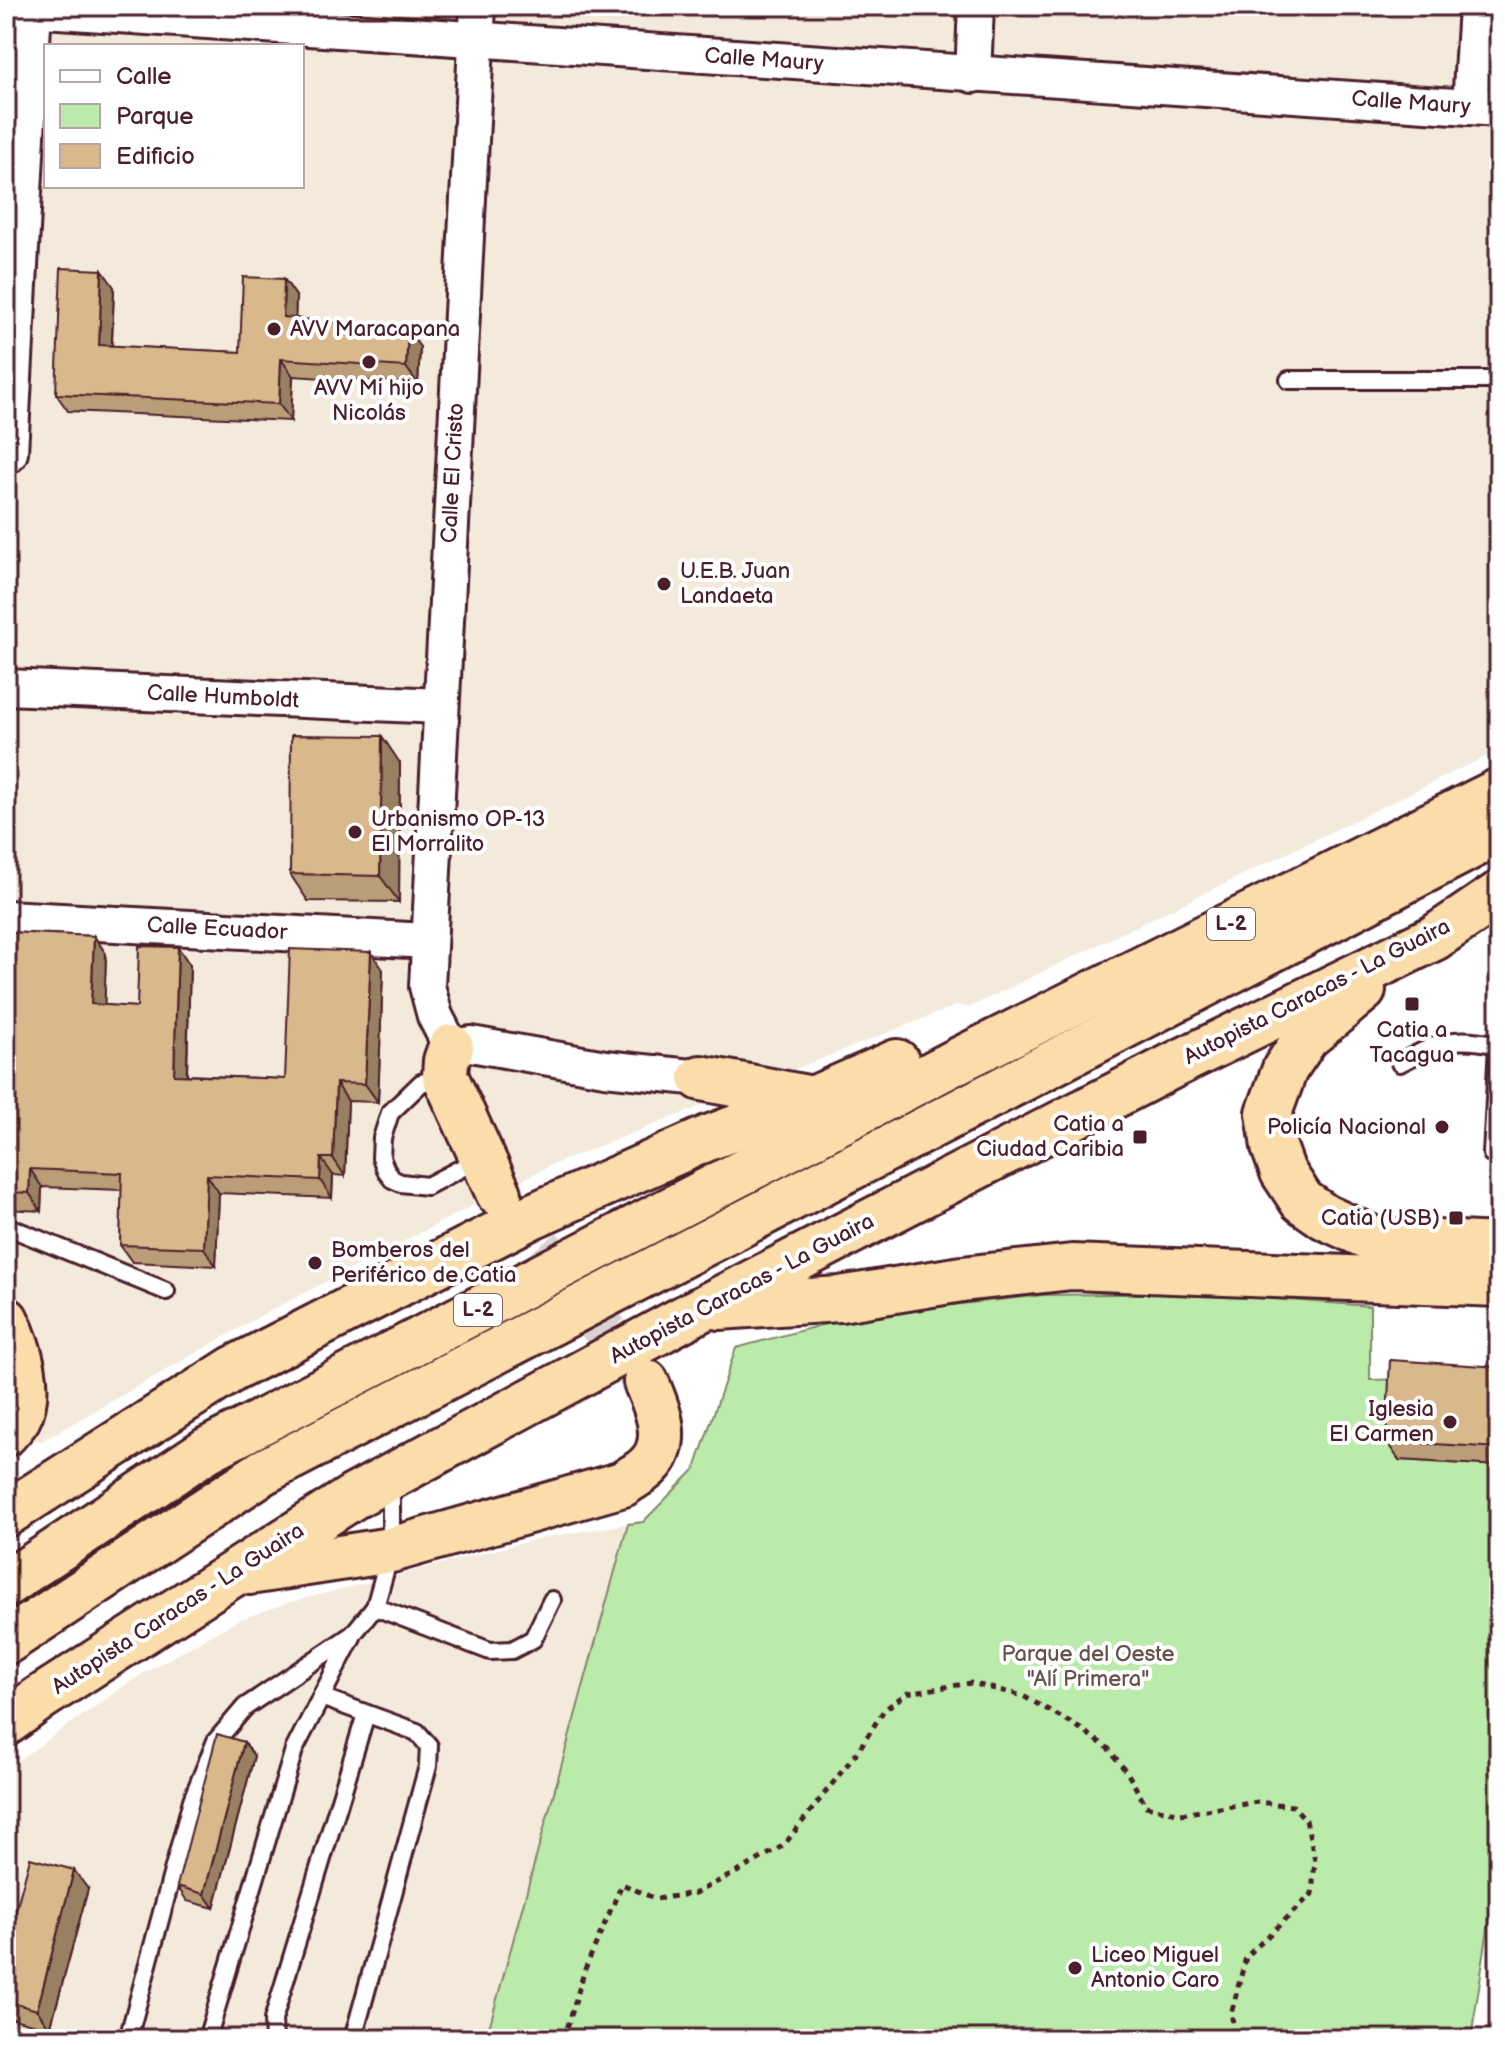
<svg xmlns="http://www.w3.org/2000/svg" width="1505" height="2045" viewBox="0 0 1505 2045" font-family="'Balsamiq Sans',sans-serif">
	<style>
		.built { fill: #f4eadc; fill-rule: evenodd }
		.green { fill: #bbebaa; stroke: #82856a; stroke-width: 2 }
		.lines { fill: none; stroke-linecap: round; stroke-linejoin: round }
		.motorway-tunnel { stroke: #dbd2d5; stroke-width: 44; stroke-dasharray: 44 22; stroke-linecap: butt }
		.service-casing { stroke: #4a1f2b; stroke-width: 22 }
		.minor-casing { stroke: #4a1f2b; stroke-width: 40 }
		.tertiary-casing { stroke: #4a1f2b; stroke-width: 48 }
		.motorway-casing { stroke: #4a1f2b; stroke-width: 50 }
		.path { stroke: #4a1f2b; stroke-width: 5; stroke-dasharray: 6 6; stroke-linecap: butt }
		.service { stroke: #fff; stroke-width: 16 }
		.minor { stroke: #fff; stroke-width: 34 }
		.tertiary { stroke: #fff; stroke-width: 42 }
		.motorway { stroke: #fbddab; stroke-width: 44 }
		.wall { fill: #bb9e78; stroke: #4a1f2b; stroke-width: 2 }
		.shaded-wall { fill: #988162; stroke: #4a1f2b; stroke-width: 2 }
		.building { fill: #d9b88c; stroke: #4a1f2b; stroke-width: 2 }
		.poi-dot { fill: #4a1f2b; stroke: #fff; stroke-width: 3 }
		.labels { text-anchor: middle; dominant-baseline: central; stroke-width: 8; stroke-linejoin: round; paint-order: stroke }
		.shield { fill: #fff; stroke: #80626b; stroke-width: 2 }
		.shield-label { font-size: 20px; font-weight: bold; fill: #4a1f2b }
		.street-label { font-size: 22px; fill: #4a1f2b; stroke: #fff }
		.poi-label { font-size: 22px; fill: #4a1f2b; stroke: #fff; text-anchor: start }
		.park-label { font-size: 22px; fill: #66524b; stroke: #fff }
	</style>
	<rect width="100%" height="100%" fill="#fff"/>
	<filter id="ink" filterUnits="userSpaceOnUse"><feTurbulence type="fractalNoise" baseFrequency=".0125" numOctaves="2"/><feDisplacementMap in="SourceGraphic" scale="16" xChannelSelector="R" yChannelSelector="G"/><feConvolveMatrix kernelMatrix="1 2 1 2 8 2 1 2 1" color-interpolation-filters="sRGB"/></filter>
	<g filter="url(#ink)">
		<!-- built -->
		<g class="built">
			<path d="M6,6H1499V750L968,1008L958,1005L549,1166L264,1314L42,1441L6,1435ZM46,46H302V186H46Z"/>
			<path d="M628,1524L486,2039H6V1769L137,1677L236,1621L287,1603L541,1538Z"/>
		</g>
		<!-- green -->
		<path class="green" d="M1192,1293L1370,1306V1380L1403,1379L1399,1460L1499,1466V1858L1471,2039H486L628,1524L643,1522L695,1469L736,1348L859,1315L1043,1295Z"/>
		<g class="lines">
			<!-- motorway-tunnel -->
			<path class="motorway-tunnel" d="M499,1194L644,1380"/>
			<defs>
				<g id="service">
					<path d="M1289,380H1499"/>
					<path d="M1400,1063C1441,1041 1452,1035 1499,1045"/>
					<path d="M444,1077L421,1083L390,1113L382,1138L381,1158L386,1170L392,1179L401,1183L427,1186L479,1159"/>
					<path d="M1492,1154L1498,1045"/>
					<path d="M6,1226L166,1291"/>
					<path d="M375,1607L490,1651L512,1650L533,1639L552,1600"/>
					<path d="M321,1697L417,1732L429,1746L428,1766L353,2039"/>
					<path d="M128,2039L192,1800L216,1741L245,1707L352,1635L375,1607L391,1550V1483"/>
					<path d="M207,2039L294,1750L352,1637"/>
					<path d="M274,2039L273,2020L366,1714"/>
				</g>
				<g id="minor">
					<path d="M478,6L427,986L435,1016L451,1047L471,1044L605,1068L701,1078"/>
					<path d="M29,9L1499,109"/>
					<path d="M973,75L976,6"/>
					<path d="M1470,107L1476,6"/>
					<path d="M6,687L441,706"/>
					<path d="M6,918L428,941"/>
				</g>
				<path id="tertiary" d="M6,452L30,6"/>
				<g id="motorway">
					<path d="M1363,990L1306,1038L1285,1069L1269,1113L1274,1147L1283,1172L1302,1201L1325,1217L1375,1240L1499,1246"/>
					<path d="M451,1047L446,1061L445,1076L499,1194"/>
					<path d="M701,1078L813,1099"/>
					<path d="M719,1307L840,1299L962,1279L1072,1267L1499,1284"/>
					<path d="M6,1320C19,1347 33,1390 18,1418C15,1423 10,1428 6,1433"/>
					<path d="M6,1514L233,1369L530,1217L708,1138L813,1099L897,1062"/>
					<path d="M249,1572L391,1550L623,1484C631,1478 642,1473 649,1465C672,1442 657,1407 646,1382"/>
					<path d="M6,1584L207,1450L963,1058L1499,791"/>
					<path d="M6,1642L263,1472L1499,832"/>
					<path d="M6,1723L40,1698L353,1497L701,1309L1172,1066L1434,938L1499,894"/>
				</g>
			</defs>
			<!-- service casing -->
			<use href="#service" class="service-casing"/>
			<!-- minor casing -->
			<use href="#minor" class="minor-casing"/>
			<!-- tertiary casing -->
			<use href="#tertiary" class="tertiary-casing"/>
			<!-- motorway casing -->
			<use href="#motorway" class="motorway-casing"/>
			<!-- path -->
			<path class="path" d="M564,2039L585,1969L622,1884L656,1899L695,1893L741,1870L784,1845L858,1751L884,1710L907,1693L971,1683L1023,1696L1072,1723L1108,1748L1128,1774L1146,1806L1181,1814L1258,1802L1293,1806L1306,1820L1315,1861L1312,1894L1246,1957L1231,2014L1237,2039"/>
			<!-- service -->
			<use href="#service" class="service"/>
			<!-- minor -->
			<use href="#minor" class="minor"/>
			<!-- tertiary -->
			<use href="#tertiary" class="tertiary"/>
			<!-- motorway -->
			<use href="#motorway" class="motorway"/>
		</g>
		<!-- wall -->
		<g class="wall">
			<path d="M284,279L296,296L295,318L420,347L418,384L293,376L291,421L68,411L56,394L114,287L112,346L240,352Z"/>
			<path d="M400,763L399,902L308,901L290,874Z"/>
			<path d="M6,932L94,936L106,954L104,1005L137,1007L190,965L187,1075L285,1079L371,952L383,970L378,1102L348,1101L345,1176L333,1175L332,1198L219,1193L216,1266L132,1262L120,1245L122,1190L42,1187L41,1211L7,1209L6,1207Z"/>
			<path d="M1499,1367V1466L1399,1460L1386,1441Z"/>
			<path d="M244,1742L254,1756L214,1908L187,1901L177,1886Z"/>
			<path d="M88,1889L50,2029L6,2017V1947Z"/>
		</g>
		<!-- shaded-wall -->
		<g class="shaded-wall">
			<path d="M102,270L114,287L111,363L99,345Z"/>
			<path d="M284,279L296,296L295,334L283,317Z"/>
			<path d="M408,330L420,347L418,384L406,367Z"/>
			<path d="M281,359L293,376L291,421L279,404Z"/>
			<path d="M382,736L400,763L399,902L380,876Z"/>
			<path d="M94,936L106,954L104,1022L91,1004Z"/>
			<path d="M178,947L190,965L186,1093L174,1075Z"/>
			<path d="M371,952L383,970L378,1102L365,1084Z"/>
			<path d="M336,1083L348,1101L345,1176L333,1158Z"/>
			<path d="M321,1158L333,1175L332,1198L320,1180Z"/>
			<path d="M30,1169L42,1187L41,1211L29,1193Z"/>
			<path d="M207,1175L219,1193L216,1266L204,1248Z"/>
			<path d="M244,1742L254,1756L214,1908L204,1894Z"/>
			<path d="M74,1870L88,1889L50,2029L37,2010Z"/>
		</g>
		<!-- building -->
		<g class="building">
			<path d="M61,268L102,270L99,345L240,352L243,277L284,279L283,317L408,330L406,367L281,359L279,404L56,394Z"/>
			<path d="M291,735L382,736L380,876L290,874Z"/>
			<path d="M6,932L94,936L91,1004L137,1007L139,946L178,947L174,1075L285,1079L290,949L371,952L365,1084L336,1083L333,1158H321L320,1180L207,1175L204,1248L120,1245L122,1173L30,1169L29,1193L6,1192Z"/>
			<path d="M1390,1360L1499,1367V1448L1386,1441Z"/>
			<path d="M217,1734L244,1742L204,1894L177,1886Z"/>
			<path d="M30,1858L74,1870L37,2010L6,2001V1947Z"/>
		</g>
	</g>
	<!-- markers -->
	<g class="poi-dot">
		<circle cx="274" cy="329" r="8"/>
		<circle cx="369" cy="362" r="8"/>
		<circle cx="664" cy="584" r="8"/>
		<circle cx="355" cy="832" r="8"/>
		<rect x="1404" y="996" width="16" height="16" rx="4"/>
		<circle cx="1442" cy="1127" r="8"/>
		<rect x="1132" y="1129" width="16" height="16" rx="4"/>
		<rect x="1448" y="1210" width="16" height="16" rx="4"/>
		<circle cx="315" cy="1263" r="8"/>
		<circle cx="1450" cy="1422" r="8"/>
		<circle cx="1075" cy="1968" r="8"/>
	</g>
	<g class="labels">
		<!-- shield labels -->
		<g class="shield">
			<rect x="1207" y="908" width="48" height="32" rx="6"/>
			<rect x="454" y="1294" width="48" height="32" rx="6"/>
		</g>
		<g class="shield-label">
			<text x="1231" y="924">L-2</text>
			<text x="478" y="1310">L-2</text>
		</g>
		<!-- street labels -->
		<g class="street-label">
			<text transform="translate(764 60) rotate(4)">Calle Maury</text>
			<text transform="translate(1411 103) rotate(4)">Calle Maury</text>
			<text transform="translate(453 473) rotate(-87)">Calle El Cristo</text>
			<text transform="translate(223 697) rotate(3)">Calle Humboldt</text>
			<text transform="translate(217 929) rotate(3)">Calle Ecuador</text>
			<text transform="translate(1317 992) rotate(-27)">Autopista Caracas - La Guaira</text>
			<text transform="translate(742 1289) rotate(-28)">Autopista Caracas - La Guaira</text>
			<text transform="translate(178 1609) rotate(-33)">Autopista Caracas - La Guaira</text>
		</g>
		<!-- poi labels -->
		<g class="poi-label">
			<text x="290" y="329">AVV Maracapana</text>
			<text x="369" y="388" text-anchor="middle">AVV Mi hijo<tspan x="369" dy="25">Nicolás</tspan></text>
			<text x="680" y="571">U.E.B. Juan<tspan x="680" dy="25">Landaeta</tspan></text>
			<text x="371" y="819">Urbanismo OP-13<tspan x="371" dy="25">El Morralito</tspan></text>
			<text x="1412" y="1030" text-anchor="middle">Catia a<tspan x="1412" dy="25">Tacagua</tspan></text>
			<text x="1124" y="1124" text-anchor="end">Catia a<tspan x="1124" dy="25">Ciudad Caribia</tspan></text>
			<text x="1426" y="1127" text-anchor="end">Policía Nacional</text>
			<text x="1440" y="1218" text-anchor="end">Catia (USB)</text>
			<text x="331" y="1250">Bomberos del<tspan x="331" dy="25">Periférico de Catia</tspan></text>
			<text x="1434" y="1409" text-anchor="end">Iglesia<tspan x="1434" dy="25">El Carmen</tspan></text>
			<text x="1091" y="1955">Liceo Miguel<tspan x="1091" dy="25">Antonio Caro</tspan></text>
		</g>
		<!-- park labels -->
		<g class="park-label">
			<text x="1088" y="1654">Parque del Oeste<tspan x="1088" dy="25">"Alí Primera"</tspan></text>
		</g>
	</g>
	<!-- margin -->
	<rect width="1505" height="2045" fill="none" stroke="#fff" stroke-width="32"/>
	<rect x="16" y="16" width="1473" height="2013" fill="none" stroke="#4a1f2b" stroke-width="3" filter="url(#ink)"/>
	<!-- legend -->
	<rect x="44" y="44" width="260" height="144" fill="#ffffff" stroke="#b7a5aa" stroke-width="2"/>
	<rect x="60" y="70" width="40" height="12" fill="#ffffff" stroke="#b7a5aa" stroke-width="2"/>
	<text x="116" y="84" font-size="24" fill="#4a1f2b">Calle</text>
	<rect x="60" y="104" width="40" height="24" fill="#bbebaa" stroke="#b7a5aa" stroke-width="2"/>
	<text x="116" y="124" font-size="24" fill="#4a1f2b">Parque</text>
	<rect x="60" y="144" width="40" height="24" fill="#d9b88c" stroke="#b7a5aa" stroke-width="2"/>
	<text x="116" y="164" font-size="24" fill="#4a1f2b">Edificio</text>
</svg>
